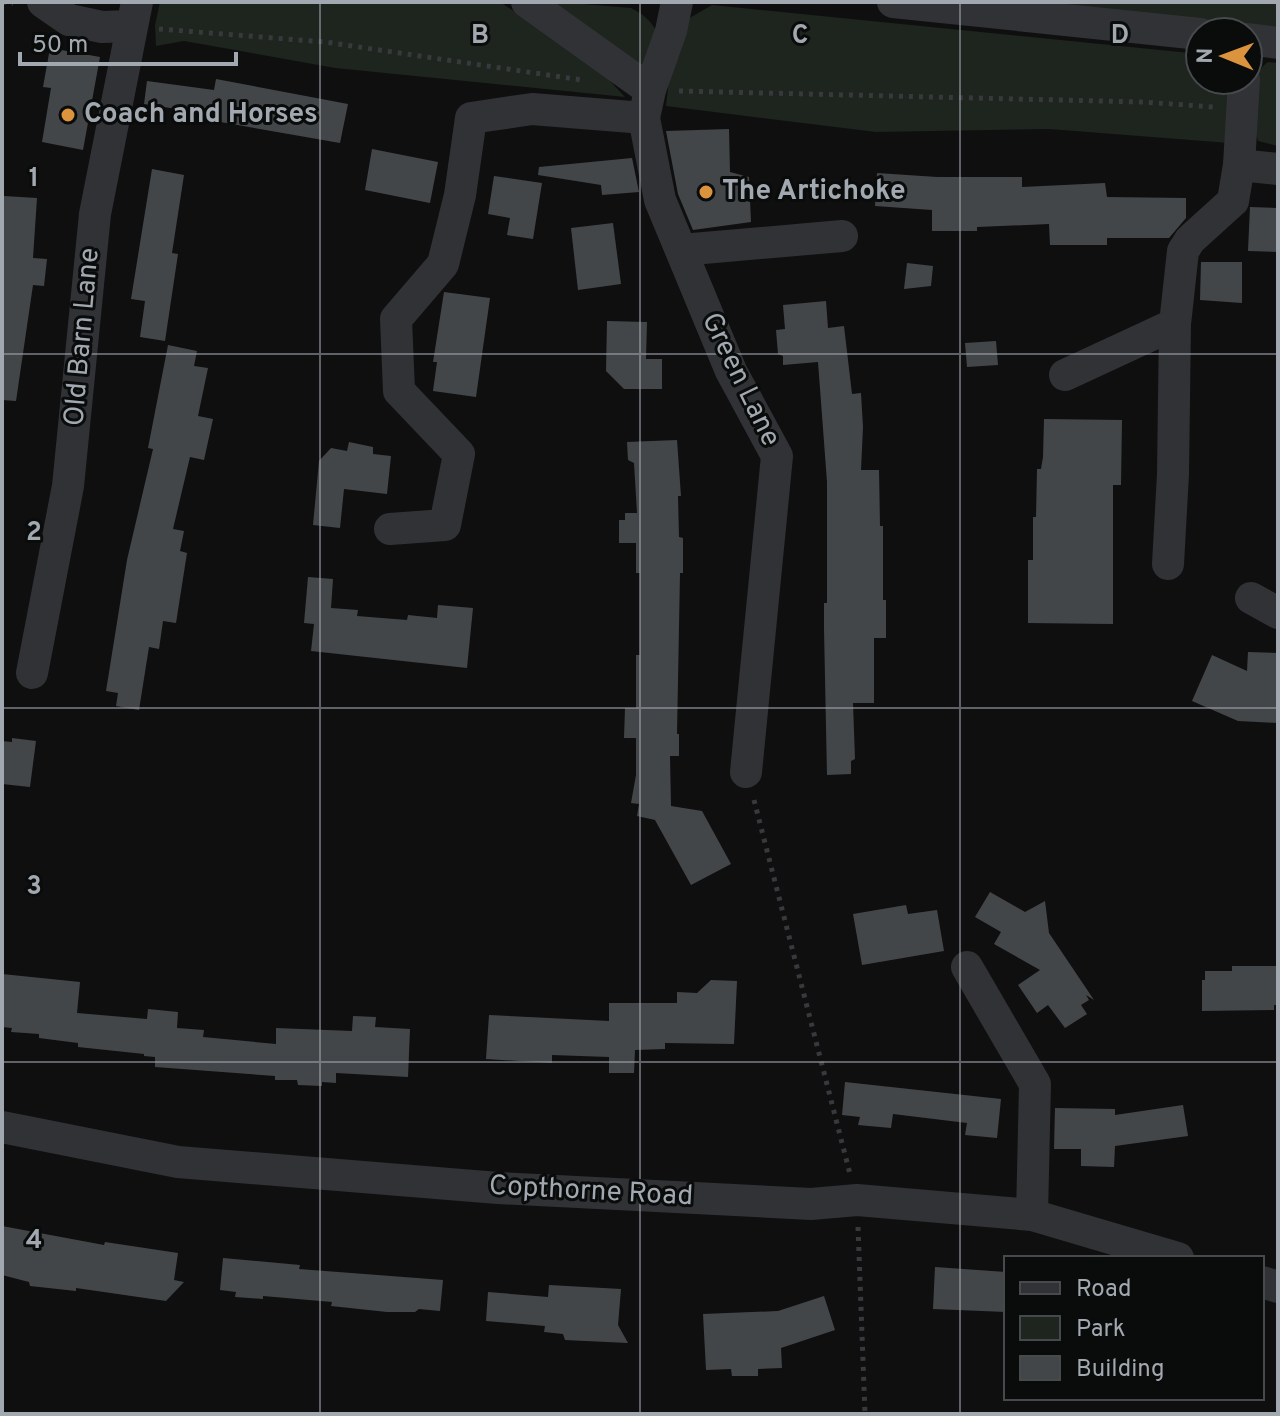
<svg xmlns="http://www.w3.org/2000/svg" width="1280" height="1416" viewBox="0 0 1280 1416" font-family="Overpass,sans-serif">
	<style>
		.green { fill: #1e241e }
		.building { fill: #434648 }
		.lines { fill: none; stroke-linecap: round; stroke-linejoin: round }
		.path { stroke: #37393c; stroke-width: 5; stroke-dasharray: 4 6; stroke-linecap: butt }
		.minor { stroke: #313235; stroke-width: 32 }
		.grid { fill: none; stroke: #a2a8b0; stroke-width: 2; stroke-opacity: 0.55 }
		.poi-dot { fill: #db943d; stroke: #0a0b0b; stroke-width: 3 }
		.labels { text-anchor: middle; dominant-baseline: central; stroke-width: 6; stroke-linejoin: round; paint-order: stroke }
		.poi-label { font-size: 28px; font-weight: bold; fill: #a2a8b0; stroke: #0a0b0b; text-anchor: start }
		.street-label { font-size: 28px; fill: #a2a8b0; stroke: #0a0b0b }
		.grid-label { font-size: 26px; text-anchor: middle; font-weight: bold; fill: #a2a8b0; stroke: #0a0b0b; stroke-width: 6; stroke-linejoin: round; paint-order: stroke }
	</style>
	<rect width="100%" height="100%" fill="#0f0f10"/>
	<!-- green -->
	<g class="green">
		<path d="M160,2H500L597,67L625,97L335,68L184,41L156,46L155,25Z"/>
		<path d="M515,2H559L631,8C645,15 652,22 659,36L646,76Z"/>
		<path d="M1015,2H1278V29Z"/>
		<path d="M712,5L1200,54V80H1238L1229,143L1049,129L876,132L666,106L670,71L686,20Z"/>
		<path d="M1268,62L1278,63V146L1258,141C1251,119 1247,76 1268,62Z"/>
	</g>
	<!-- building -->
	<g class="building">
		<path d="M50,48L100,57L83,150L42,142L51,88L43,87Z"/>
		<path d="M216,79L348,104L340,143L209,120L210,114L144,104L147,81L214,90Z"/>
		<path d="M729,129L730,172L749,177L751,222L693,230L678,194L666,131Z"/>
		<path d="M372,149L438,162L430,203L365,190Z"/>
		<path d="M632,158L639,192L602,195L601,185L538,175L539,167Z"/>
		<path d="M152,169L184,175L172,253L178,254L165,341L140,337L145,301L131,299Z"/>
		<path d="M877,173L937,177H1022V187L1105,183L1107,197L1186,198V218L1169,238H1107V245H1050L1049,224L977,227V231H932V210L875,206Z"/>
		<path d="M494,176L542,183L533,239L507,235L510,218L488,214Z"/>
		<path d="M4,196L37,198L33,258L47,259L44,286L33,285L16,401L2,400Z"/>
		<path d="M1250,207L1278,208V252L1248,251Z"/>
		<path d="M613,223L621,284L578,290L571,228Z"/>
		<path d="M1201,262H1242V303L1200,300Z"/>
		<path d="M907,263L933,266L931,286L904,289Z"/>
		<path d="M444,292L490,298L476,397L433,391L437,362H433Z"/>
		<path d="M826,301L828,328L844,326L852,394L861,393L863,427L861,470H879L880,526H883V600H886V638H874V703H853L855,759L851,761V774L827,775L824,629V603H827V482L818,362L783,365V356L778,354L776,330L785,329L783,305Z"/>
		<path d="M607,321L647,322L646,359H662V389H624L606,371Z"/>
		<path d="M996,341L998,365L967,367L965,343Z"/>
		<path d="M168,345L197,351L194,366L208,368L198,416L213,419L204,460L190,457L173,529L184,531L180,551L187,553L176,623L163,621L159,649L149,647L139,710L116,706L118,693L106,691L127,560L153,449L148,448Z"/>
		<path d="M1044,419L1122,420L1121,485H1113V624L1028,623V560H1033V517H1036L1037,469H1041L1043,457Z"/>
		<path d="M677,440L681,496H678L679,537L683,538V573H680L677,734H679V756H670L671,806L702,811L731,864L691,885L655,820L637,816L639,804L631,803L636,775V738H624L625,708H636V655H640V573H636V543H619V520H625V513H637L634,463L628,460L627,442Z"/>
		<path d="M349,442L373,447V454L391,456L387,494L344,489L340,528L313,525L319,461L331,448L347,451Z"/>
		<path d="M308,577L333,579L331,608L358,610L357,616L407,620L408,615L437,618L438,605L473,608L467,668L311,651L314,624L304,623Z"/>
		<path d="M1248,652L1278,653V723L1238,721L1192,701L1212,655L1247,671Z"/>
		<path d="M12,738L36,741L30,787L2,784V741L12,742Z"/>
		<path d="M990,892L1025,912L1045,901L1049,933L1094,1000L1086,995L1089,1000L1081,1005L1087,1014L1065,1028L1048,1005L1037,1013L1018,985L1040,970L994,944L1001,932L975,917Z"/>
		<path d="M906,905L908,914L937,910L944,951L862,965L853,914Z"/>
		<path d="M1232,966H1278V1005H1274V1010L1202,1011V980H1205V971H1232Z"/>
		<path d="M2,974L80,982L77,1013L147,1019L148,1009L178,1012L177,1028L204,1030L203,1037L276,1044V1028L352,1031L353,1016L376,1017L375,1027L410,1029L408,1077L336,1073V1083L322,1082V1086L298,1085L297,1080H275V1076L155,1067V1057L144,1056V1054L78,1047V1043L39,1038V1034L11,1032L12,1028L2,1027Z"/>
		<path d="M711,980L737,981L734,1044L665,1043V1049L635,1050L634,1073H609V1057L552,1055V1063L486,1059L489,1015L609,1021V1003H677V992L697,993Z"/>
		<path d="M845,1082L1001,1099L997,1138L965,1135L967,1123L893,1114L891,1128L858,1125L860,1117L842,1115Z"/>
		<path d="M1183,1105L1188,1136L1115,1146L1114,1167L1081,1166V1149H1054L1055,1108L1115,1109V1115Z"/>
		<path d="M2,1226L104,1245L105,1242L178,1253L174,1280L184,1282L166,1301L76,1288V1291L30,1286L29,1282L2,1275Z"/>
		<path d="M223,1258L300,1265L299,1269L443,1280L440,1311L419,1309L415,1312H387L331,1306L332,1302L263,1296V1299L235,1297L236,1292L220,1290Z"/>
		<path d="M935,1267L1006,1272V1312L933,1309Z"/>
		<path d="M549,1285L621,1289L618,1325L628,1343L565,1340L563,1334L544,1332L545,1326L486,1321L488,1292L548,1297Z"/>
		<path d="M824,1296L835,1330L781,1348L782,1368L758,1369V1376H732L731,1369L706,1370L703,1314L778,1311Z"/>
	</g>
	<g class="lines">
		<!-- path -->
		<g class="path">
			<path d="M2,2L13,3"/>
			<path d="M159,29L325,42L582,80"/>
			<path d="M679,91L1143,102L1213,107"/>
			<path d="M754,800L850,1174"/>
			<path d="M858,1227L865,1414"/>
		</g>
		<!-- minor -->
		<g class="minor">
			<path d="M43,2L69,20L102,27L131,26"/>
			<path d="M527,2L650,90"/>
			<path d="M677,2L671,31L650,90L644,118L660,200L731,371L777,456L746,772"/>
			<path d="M893,2L1200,34"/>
			<path d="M1248,39L1278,43"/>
			<path d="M1244,80L1239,165L1278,169"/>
			<path d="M681,250L842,236"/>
			<path d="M1065,375L1175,324L1183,251L1190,240L1233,201L1239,165"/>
			<path d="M390,529L445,525L459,454L399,391L396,319L443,264L460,195L471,118L532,109L644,118"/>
			<path d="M1168,564L1173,474L1175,324"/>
			<path d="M1251,598L1278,613"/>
			<path d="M32,673L68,486L95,214L137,2"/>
			<path d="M967,967L1035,1084L1032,1215"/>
			<path d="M2,1127L178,1162L498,1188L811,1204L857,1200L1032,1215L1178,1258"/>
			<path d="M1262,1282L1278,1287"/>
		</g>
	</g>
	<!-- grid -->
	<path class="grid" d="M320,2V1414M640,2V1414M960,2V1414M2,354H1278M2,708H1278M2,1062H1278"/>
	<!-- markers -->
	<g class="poi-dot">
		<circle cx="68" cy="115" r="8"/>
		<circle cx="706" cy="192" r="8"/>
	</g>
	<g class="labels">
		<!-- poi labels -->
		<g class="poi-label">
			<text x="84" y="115">Coach and Horses</text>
			<text x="722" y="192">The Artichoke</text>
		</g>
		<!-- street labels -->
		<g class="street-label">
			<text transform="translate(83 337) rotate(-85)">Old Barn Lane</text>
			<text transform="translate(740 380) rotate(64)">Green Lane</text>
			<text transform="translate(591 1192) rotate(3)">Copthorne Road</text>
		</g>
	</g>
	<g class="grid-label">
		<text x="480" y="43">B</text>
		<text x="800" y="43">C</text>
		<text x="1120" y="43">D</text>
		<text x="34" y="186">1</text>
		<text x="34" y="540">2</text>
		<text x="34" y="894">3</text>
		<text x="34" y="1248">4</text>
	</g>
	<!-- border -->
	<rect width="1280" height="1416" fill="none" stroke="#a2a8b0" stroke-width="8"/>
	<!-- legend -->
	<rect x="1004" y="1256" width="260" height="144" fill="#0a0b0b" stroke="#474a4d" stroke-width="2"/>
	<rect x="1020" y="1282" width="40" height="12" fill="#313235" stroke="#474a4d" stroke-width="2"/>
	<text x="1076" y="1296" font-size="24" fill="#a2a8b0">Road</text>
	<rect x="1020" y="1316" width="40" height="24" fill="#1e241e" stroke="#474a4d" stroke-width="2"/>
	<text x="1076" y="1336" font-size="24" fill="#a2a8b0">Park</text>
	<rect x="1020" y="1356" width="40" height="24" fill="#434648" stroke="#474a4d" stroke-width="2"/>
	<text x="1076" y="1376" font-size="24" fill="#a2a8b0">Building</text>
	<!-- north arrow -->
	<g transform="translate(1224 56) rotate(271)"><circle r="38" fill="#0a0b0b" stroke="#474a4d" stroke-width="2"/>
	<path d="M0-6L14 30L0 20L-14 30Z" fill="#db943d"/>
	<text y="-12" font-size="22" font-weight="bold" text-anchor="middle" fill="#a2a8b0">N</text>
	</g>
	<!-- scale -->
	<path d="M20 52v12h216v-12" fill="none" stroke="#a2a8b0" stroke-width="4"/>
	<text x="32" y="52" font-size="24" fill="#a2a8b0" stroke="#0a0b0b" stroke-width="6" paint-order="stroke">50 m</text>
</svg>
